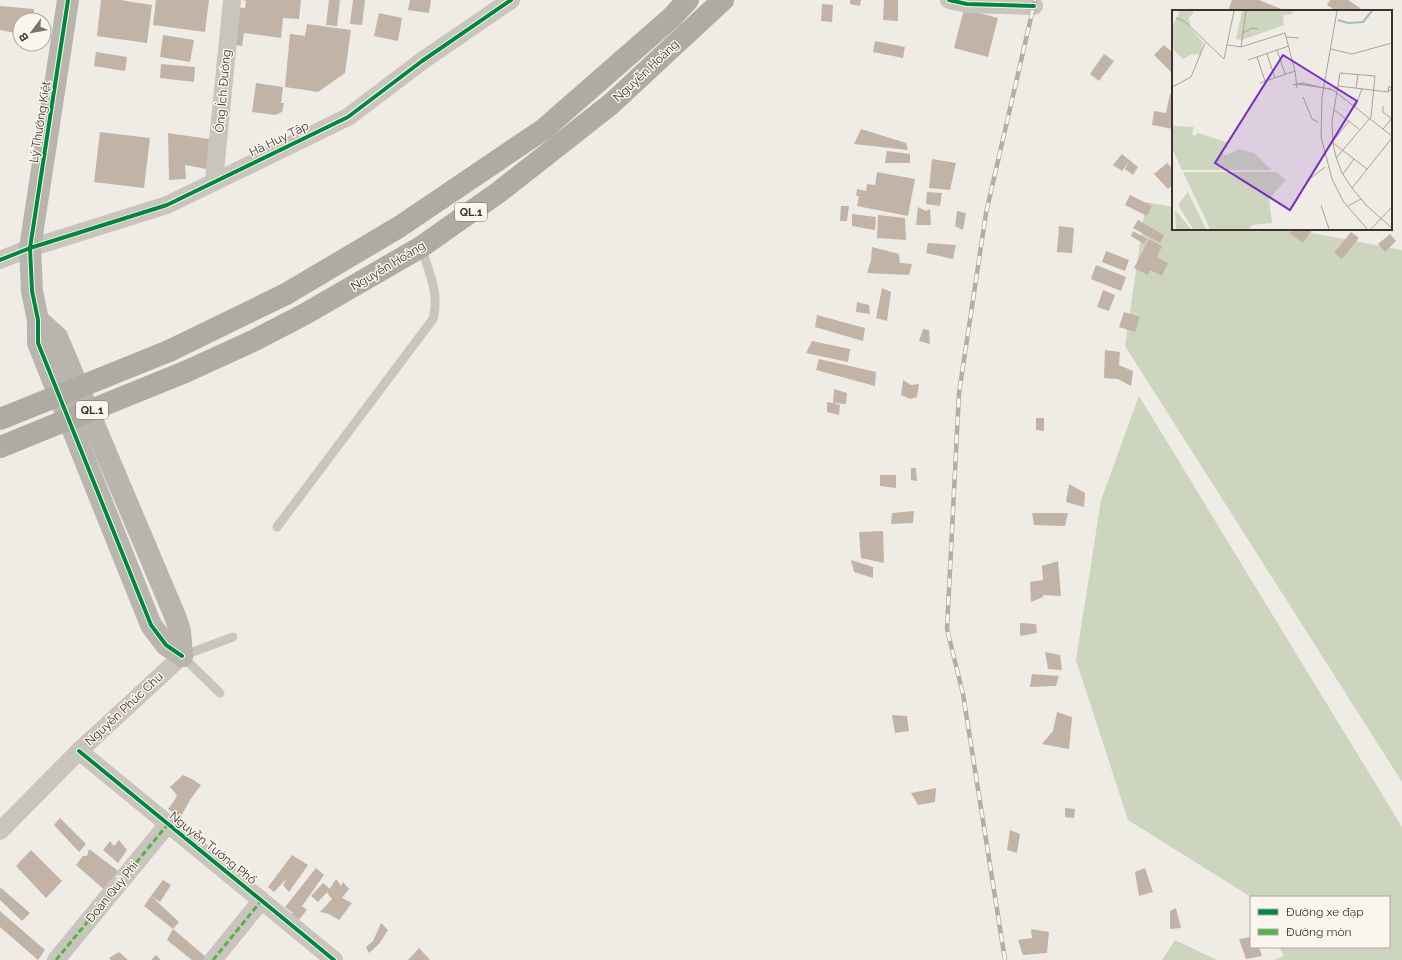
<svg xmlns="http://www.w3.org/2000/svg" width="1402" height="960" viewBox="0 0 1402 960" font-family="Raleway,sans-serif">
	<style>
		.green { fill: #ced5bf }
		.building { fill: #c2b3a7 }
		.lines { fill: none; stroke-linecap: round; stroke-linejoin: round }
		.lane { stroke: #c9c4bd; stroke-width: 9 }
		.street { stroke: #c9c4bd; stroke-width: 18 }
		.secondary { stroke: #b9b4ae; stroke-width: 22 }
		.highway { stroke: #aeaba4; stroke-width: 22 }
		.rail-casing { stroke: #b1ada7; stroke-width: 4.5 }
		.rail { stroke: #faf6ed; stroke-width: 3; stroke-dasharray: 9; stroke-linecap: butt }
		.highway-bridge { stroke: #aeaba4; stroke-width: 22 }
		.quiet { stroke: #56b246; stroke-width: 3; stroke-dasharray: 6 3; stroke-linecap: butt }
		.cycleway-casing { stroke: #faf6ed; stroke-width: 6 }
		.cycleway { stroke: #00873e; stroke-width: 4 }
		.labels { text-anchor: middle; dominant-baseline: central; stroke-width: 3; stroke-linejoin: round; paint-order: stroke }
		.shield { fill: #faf6ed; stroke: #746d65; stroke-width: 1 }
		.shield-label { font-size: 11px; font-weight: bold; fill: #3a322b }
		.street-label { font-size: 12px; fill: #3a322b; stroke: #faf6ed }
		.inset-river { fill: none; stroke: #a1bcc0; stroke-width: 2 }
		.inset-road { fill: none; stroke: #a7a29b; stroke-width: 1 }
		.view { fill: #7b2cbf; fill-opacity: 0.15; stroke: #7b2cbf; stroke-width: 2 }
		.inset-edge { fill: none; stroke: #3a322b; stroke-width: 2 }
	</style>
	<rect width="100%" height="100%" fill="#efece5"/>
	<!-- green -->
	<g class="green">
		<path d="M1146,202L1173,207V229H1291L1402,250V782L1125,346Z"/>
		<path d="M1139,396L1402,827V960H1274L1284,956L1279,947H1389V897H1251L1128,820L1076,660L1101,500Z"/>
		<path d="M1175,940L1217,960H1162Z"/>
	</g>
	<!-- building -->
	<g class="building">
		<path d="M101,0H120L152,5L147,43L97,36Z"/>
		<path d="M156,0H209L205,32L153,25Z"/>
		<path d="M243,0H301L299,19L283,18L281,38L244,33L242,46L234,45L235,7L245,8L246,1Z"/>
		<path d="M329,0H340L337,26L326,25Z"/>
		<path d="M353,0H365L362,25L350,24Z"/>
		<path d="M410,0H431L429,13L408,10Z"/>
		<path d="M850,0H861L860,6L850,4Z"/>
		<path d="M884,0H898V21L883,20Z"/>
		<path d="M1232,0H1259L1286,11H1228Z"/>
		<path d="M1330,0H1348L1360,8L1358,11H1336L1327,5Z"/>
		<path d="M822,4L833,5L832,22L821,21Z"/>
		<path d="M0,6L34,9V20H20V34L0,30Z"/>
		<path d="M964,9L998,18L988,57L954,48Z"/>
		<path d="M379,13L402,18L398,41L374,36Z"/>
		<path d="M307,24L351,30L345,73L318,92L285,87L290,34L305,36Z"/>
		<path d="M163,35L194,40L190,62L160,57Z"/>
		<path d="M875,41L905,47L903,58L873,52Z"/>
		<path d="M1164,45L1173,53V74L1154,55Z"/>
		<path d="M96,52L127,57L125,71L94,66Z"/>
		<path d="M1104,54L1114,61L1099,81L1090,74Z"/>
		<path d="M161,64L195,67L194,82L160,78Z"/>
		<path d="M256,83L283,87L281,103H284L282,112L275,115L252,112Z"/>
		<path d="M1170,94H1173V129L1152,125L1154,111L1166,113Z"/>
		<path d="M861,129L906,143L908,150L854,144Z"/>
		<path d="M100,132L150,138L144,188L94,182Z"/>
		<path d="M168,133L209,139L207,169L185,165L186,179L169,180Z"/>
		<path d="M887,151L910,154V163H885Z"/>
		<path d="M1122,154L1138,167L1133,175L1125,169L1129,162L1122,171L1113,165Z"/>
		<path d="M932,159L956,163L950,190L929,188Z"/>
		<path d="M1167,163L1173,169V184L1168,189L1154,174Z"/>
		<path d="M877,172L915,179L908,216L857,206L859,196H856L857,189L866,191L867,184L875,185Z"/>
		<path d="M927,192L942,193L940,206L926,204Z"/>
		<path d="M1130,195L1152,206L1147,216L1125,205Z"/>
		<path d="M841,206H849L847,221H840Z"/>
		<path d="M918,207L926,211L930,209L931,225H916Z"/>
		<path d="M957,211L966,213L963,230L955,226Z"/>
		<path d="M852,214L876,217L875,230L852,226Z"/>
		<path d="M878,215L905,218L906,240L877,238Z"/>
		<path d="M1138,220L1164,235L1160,243L1133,228Z"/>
		<path d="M1059,226L1074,228L1072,253L1057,252Z"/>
		<path d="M1292,229H1313L1303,243L1289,233Z"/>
		<path d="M1133,231L1147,239L1144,244L1131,236Z"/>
		<path d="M1351,232L1359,238L1342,259L1334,253Z"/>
		<path d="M1390,234L1396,241L1385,252L1378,244Z"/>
		<path d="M1149,239L1162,246L1157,257L1168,263L1162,276L1150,270L1148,275L1134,268Z"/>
		<path d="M928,243L956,245L953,259L926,253Z"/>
		<path d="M872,247L899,254L900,263L912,264L909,275L867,273L871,261Z"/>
		<path d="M1106,251L1129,260L1125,271L1102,262Z"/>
		<path d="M1096,265L1126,277L1121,291L1091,279Z"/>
		<path d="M882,288L891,292L887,321L876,318Z"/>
		<path d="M1103,290L1115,295L1109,311L1097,307Z"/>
		<path d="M857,302L869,305L870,314L856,312Z"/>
		<path d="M1124,312L1140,317L1135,332L1119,327Z"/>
		<path d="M817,315L865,328L863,341L815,327Z"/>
		<path d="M923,329L929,330L930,344L919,341Z"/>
		<path d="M812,341L850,349L848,362L806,353Z"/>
		<path d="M1105,350L1120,352L1119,365L1133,371L1131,386L1118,379L1104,378Z"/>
		<path d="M819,359L876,372L875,386L816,370Z"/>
		<path d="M903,380L911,385L919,384L917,397L910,399L901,395Z"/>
		<path d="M834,389L847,393L846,404L833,403L840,405L839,415L827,412V402L833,403Z"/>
		<path d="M1036,418H1044V431L1036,430Z"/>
		<path d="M911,468H916L917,481L911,480Z"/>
		<path d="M880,475H896V488L880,486Z"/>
		<path d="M1069,484L1085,493L1084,507L1066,502Z"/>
		<path d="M914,511L913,523L891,524L892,513Z"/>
		<path d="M1032,513H1068L1065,526L1034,525Z"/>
		<path d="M883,531L884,563L861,558L859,532Z"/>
		<path d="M851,560L873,567V578L854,572Z"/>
		<path d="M1058,561L1061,596L1043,595V597L1031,602L1030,582L1043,580L1042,566Z"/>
		<path d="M1020,623L1036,624L1037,633L1020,636Z"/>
		<path d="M1045,652L1060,655L1062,670L1048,669Z"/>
		<path d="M1032,674L1059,676L1056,686L1030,687Z"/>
		<path d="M1057,712L1072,717L1069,749L1042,744L1053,731Z"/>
		<path d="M892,715L907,716L909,731L895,733Z"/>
		<path d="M183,775L192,779L201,785L190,800L180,818L168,809L174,801L177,795L170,787Z"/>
		<path d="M936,788L935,802L918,805L911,793Z"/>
		<path d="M1065,808L1075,809L1074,818L1065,817Z"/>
		<path d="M60,818L86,844L79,852L54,825Z"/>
		<path d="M1010,830L1020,834L1017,853L1007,850Z"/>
		<path d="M119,840L127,850L118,863L103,850L110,841L114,846Z"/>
		<path d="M89,849L121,873L113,883L106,877L112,882L107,892L76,865L83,856H87Z"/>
		<path d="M31,850L62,881L46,898L16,866Z"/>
		<path d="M292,855L308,865L289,892L283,885L287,878L274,892L268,887Z"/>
		<path d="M316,868L324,875L302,906L307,910L297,922L291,915L293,913L285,907Z"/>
		<path d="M1145,868L1153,892L1139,896L1135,872Z"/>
		<path d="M336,879L341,886L343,882L349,889L342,898L352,903L339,920L329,914L320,912L332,899L327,893Z"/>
		<path d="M163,880L171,885L160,902L151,896L179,922L173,929L206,957L204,960H192L167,940L173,929L144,906L151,896Z"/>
		<path d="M323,883L330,889L318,902L311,896Z"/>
		<path d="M1,888L30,913L22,921L0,900V889Z"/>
		<path d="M1176,908L1181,928L1170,929V911Z"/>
		<path d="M0,911L45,950L38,960L0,927Z"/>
		<path d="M381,923L388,930L379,944L369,953L366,947L373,941Z"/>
		<path d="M1031,929L1049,932L1047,953L1023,955L1018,940L1032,938Z"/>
		<path d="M1251,937V947H1259L1262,956L1246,959L1239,939Z"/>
		<path d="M419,948L430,960H408Z"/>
		<path d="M119,952L128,960H111L109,958Z"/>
		<path d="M156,955L161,960H151Z"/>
	</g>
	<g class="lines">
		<!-- lane -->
		<g class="lane">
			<path d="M277,527L433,319C440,294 429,272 421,247"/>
			<path d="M220,693L182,656L233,637"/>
		</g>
		<!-- street -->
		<g class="street">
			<path d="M949,0L967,4L1034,6"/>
			<path d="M214,181L232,0"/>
			<path d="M0,260L30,248L167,205L348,117L422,61L511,0"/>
			<path d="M79,751L334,960"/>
			<path d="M0,831L79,751L182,656"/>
			<path d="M56,960L168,824"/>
			<path d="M213,960L261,901"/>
		</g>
		<!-- secondary -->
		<g class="secondary">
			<path d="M68,0L30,248L32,291L38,320V343L151,625L166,645L182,656"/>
			<path d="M38,320L57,337L175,616L180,631L182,656"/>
		</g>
		<!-- highway -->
		<g class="highway">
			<path d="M169,351L286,294L399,227L544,129L671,18L688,0"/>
			<path d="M185,372L253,341L305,314L421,247L499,192L611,104L723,0"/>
		</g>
		<defs>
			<path id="rail" d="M1005,960L963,694L947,629L959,393L986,213L1035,0"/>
		</defs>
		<!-- rail casing -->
		<use href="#rail" class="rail-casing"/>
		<!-- rail -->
		<use href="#rail" class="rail"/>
		<!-- highway-bridge -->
		<g class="highway-bridge">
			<path d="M0,419L169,351"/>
			<path d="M0,447L185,372"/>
		</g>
		<!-- quiet -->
		<g class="quiet">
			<path d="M56,960L168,824"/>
			<path d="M213,960L261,901"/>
		</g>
		<defs>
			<g id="cycleway">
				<path d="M68,0L30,248L32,291L38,320V343L151,625L166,645L182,656"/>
				<path d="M949,0L967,4L1034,6"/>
				<path d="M0,260L30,248L167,205L348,117L422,61L511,0"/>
				<path d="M79,751L334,960"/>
			</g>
		</defs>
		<!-- cycleway casing -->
		<use href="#cycleway" class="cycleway-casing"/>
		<!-- cycleway -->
		<use href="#cycleway" class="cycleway"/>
	</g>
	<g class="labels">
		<!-- shield labels -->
		<g class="shield">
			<rect x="455" y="203" width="32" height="18" rx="3"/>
			<rect x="76" y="401" width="32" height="18" rx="3"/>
		</g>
		<g class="shield-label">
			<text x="471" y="212">QL.1</text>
			<text x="92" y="410">QL.1</text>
		</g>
		<!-- street labels -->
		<g class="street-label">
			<text transform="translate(646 71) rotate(-43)">Nguyễn Hoàng</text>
			<text transform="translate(223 91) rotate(-85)">Ông Ích Đường</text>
			<text transform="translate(40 122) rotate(-81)">Lý Thường Kiệt</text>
			<text transform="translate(279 139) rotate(-26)">Hà Huy Tập</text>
			<text transform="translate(388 266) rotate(-31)">Nguyễn Hoàng</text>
			<text transform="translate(124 709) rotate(-43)">Nguyễn Phúc Chu</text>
			<text transform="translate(213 848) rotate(39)">Nguyễn Tường Phổ</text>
			<text transform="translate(112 892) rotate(-51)">Đoàn Quý Phi</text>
		</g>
	</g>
	<!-- overview -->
	<g transform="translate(1172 10)">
		<rect width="220" height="220" fill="#efece5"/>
		<path d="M8,1H21L22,3L17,7L18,18L31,32L29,45L20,44L11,49L2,40L0,17ZM70,1H120L121,4L111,5L112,15L70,30L64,29ZM0,113L2,116L22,117L20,124L23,126L26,123L54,132L56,137L50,140L49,144L55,145L67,139L82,143L100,160H10L0,138ZM11,162H104L114,170L97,189L100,213L80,215L78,219H38ZM16,182L34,219H21L6,195ZM3,200L19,219H4Z" fill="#ced5bf"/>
		<path class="inset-river" d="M166,10L176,13L191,12L200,1"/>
		<path class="inset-road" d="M165,1L150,87L149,127L160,169L171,191L195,219M4,8L12,11L52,49L62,1M71,23L80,18L86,19M115,27L127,28M56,35L69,37L113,23L123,61L125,78M69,37L74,1M159,39L180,44L220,33M105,40L113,64M95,44L103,68M85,47L93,71M76,50L117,36M88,73L123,61M126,74L159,79M121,75L130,73L161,80L220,126M166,76L216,82L220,79L217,76L216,82M0,77L19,67L33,33M184,78L186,64M131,87L140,109L146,112M211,96V102L220,109M183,97L190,79M161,99L187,119M211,119L220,108M161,131L177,111M161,133L195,159M164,148L199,107L203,66L168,63L160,112L161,134L164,147L170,163L180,178L195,196L220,218M171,164L182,149M135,171L153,157M180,178L220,128M149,195L157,219M176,196L189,189M199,219L220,197"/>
		<path class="view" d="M111,45L185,91L118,200L43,153Z"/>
		<rect width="220" height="220" class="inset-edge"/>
	</g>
	<!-- legend -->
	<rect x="1250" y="896" width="140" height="52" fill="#faf6ed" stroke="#ada89f"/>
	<rect x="1258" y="909" width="20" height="6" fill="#00873e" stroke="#ada89f"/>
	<text x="1286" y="916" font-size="12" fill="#3a322b">Đường xe đạp</text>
	<rect x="1258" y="929" width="20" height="6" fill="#56b246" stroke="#ada89f"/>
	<text x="1286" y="936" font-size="12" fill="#3a322b">Đường mòn</text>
	<!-- north arrow -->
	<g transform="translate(32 32) rotate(238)"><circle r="19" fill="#faf6ed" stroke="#ada89f"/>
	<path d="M0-3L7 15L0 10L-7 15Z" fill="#79736c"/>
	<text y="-6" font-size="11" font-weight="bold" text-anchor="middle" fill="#3a322b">B</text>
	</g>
</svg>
